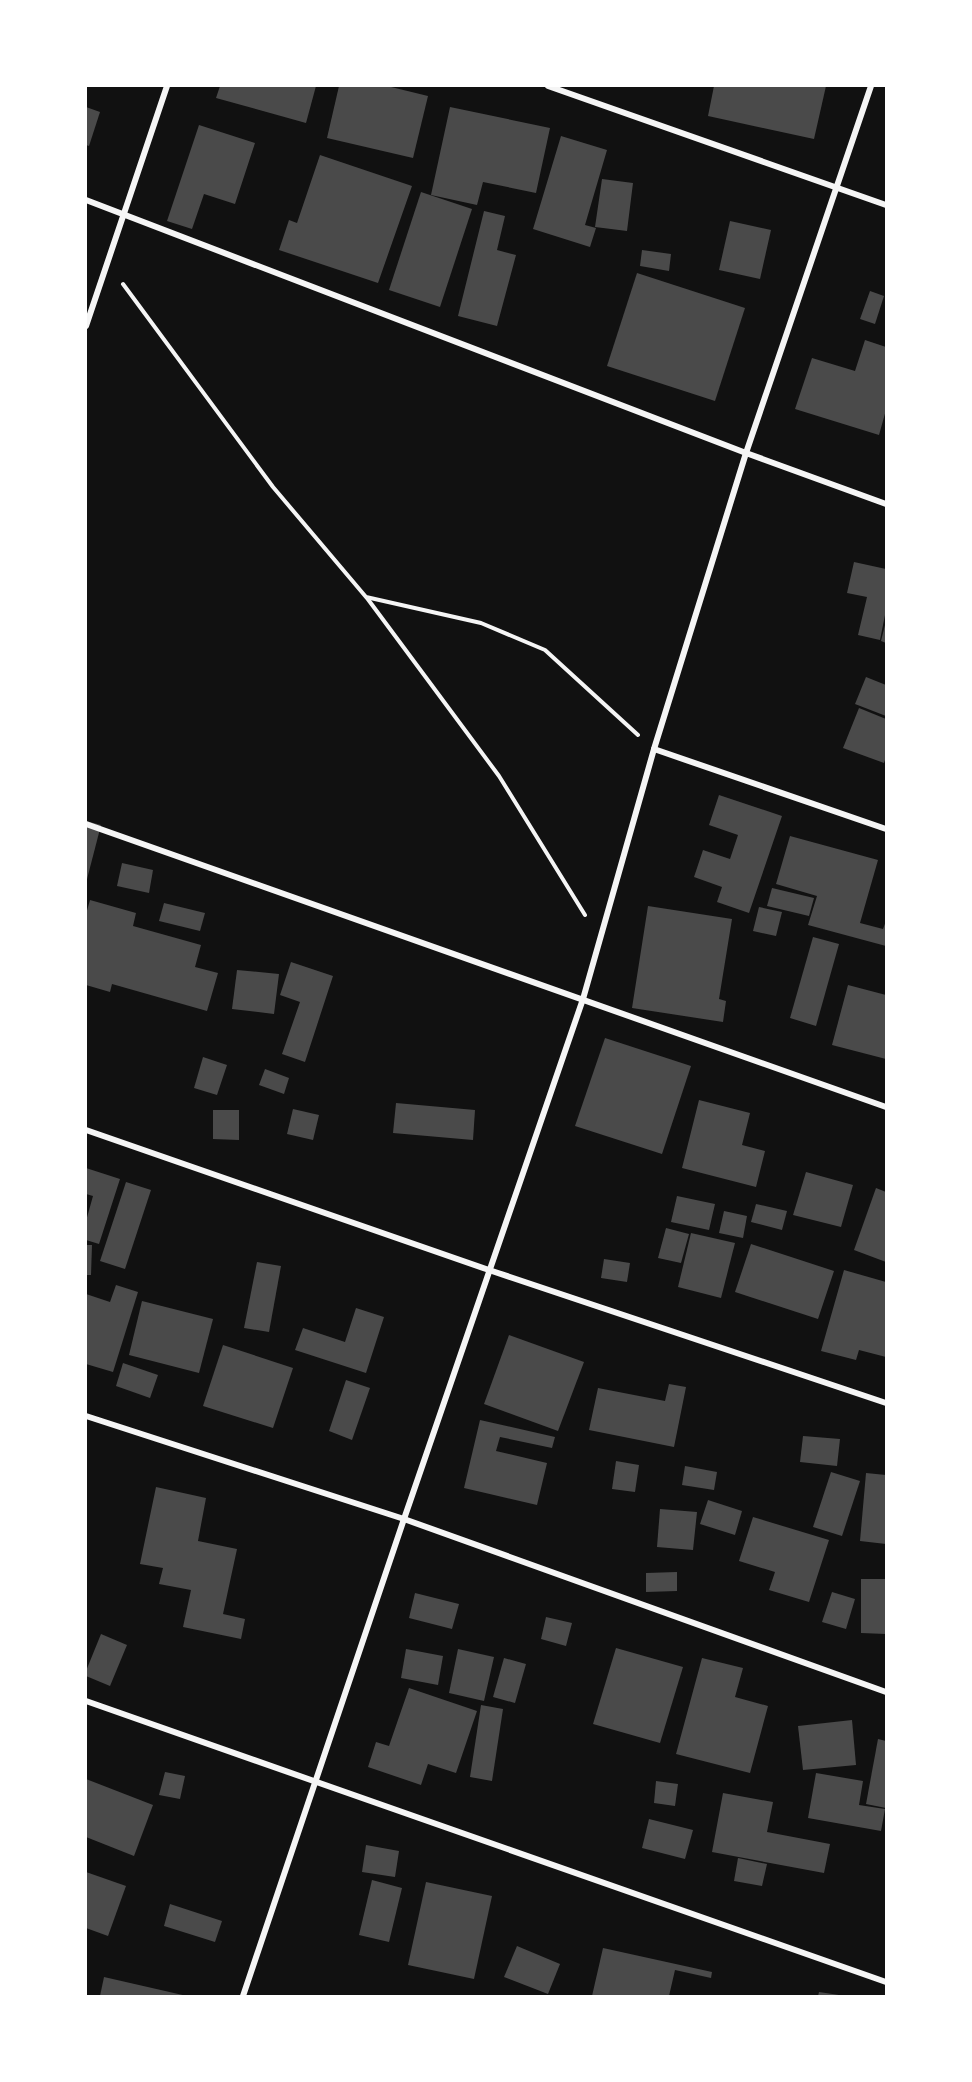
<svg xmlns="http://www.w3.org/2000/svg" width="972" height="2082" viewBox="0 0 972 2082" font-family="Roboto,sans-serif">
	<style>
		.building { fill: #4a4a4a }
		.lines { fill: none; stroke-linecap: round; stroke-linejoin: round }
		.path { stroke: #f5f5f5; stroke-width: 4 }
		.minor { stroke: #f5f5f5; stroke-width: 6 }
	</style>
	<rect width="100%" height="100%" fill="#111"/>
	<!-- building -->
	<g class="building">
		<path d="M220,86H316L306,123L216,98Z"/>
		<path d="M339,86H387L428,96L413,158L327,138Z"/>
		<path d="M714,86H826L814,139L708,116Z"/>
		<path d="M86,107L100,112L89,146L86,145Z"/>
		<path d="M450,107L550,128L536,193L483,182L477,205L431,195Z"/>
		<path d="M199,125L255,143L235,204L204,194L192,229L167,221Z"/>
		<path d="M561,136L607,150L585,225L596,228L590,247L533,229Z"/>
		<path d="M320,155L412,186L378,283L279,250L289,220L297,223Z"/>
		<path d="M602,179L633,183L627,231L595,227Z"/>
		<path d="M421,192L472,209L440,307L389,290Z"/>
		<path d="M484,211L505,216L497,250L516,255L497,326L458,316Z"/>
		<path d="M730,221L771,230L760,279L719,270Z"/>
		<path d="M642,250L671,254L669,271L640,266Z"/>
		<path d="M637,273L745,308L715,401L607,366Z"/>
		<path d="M870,291L884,296L875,324L860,319Z"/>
		<path d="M865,340L886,347V410L879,435L795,409L812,358L855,371Z"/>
		<path d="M854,562L886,569V610L880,640L858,635L867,597L847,593Z"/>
		<path d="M886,621V643L881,641Z"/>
		<path d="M866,677L886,685V716L855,704Z"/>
		<path d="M859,708L886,719V757L884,763L843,748Z"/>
		<path d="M719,795L782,816L749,913L717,902L722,887L694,877L703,850L730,859L738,835L709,825Z"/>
		<path d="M86,821L101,825L86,883Z"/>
		<path d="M790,836L878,860L860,923L883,929L886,921V946L808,925L817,896L776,884Z"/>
		<path d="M122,863L153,870L149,893L117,886Z"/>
		<path d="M772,888L814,898L809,916L767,906Z"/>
		<path d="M90,900L136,913L133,926L201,945L195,967L218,973L207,1011L112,984L110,992L86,985V914Z"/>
		<path d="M164,903L205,913L200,931L159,921Z"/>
		<path d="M648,906L732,919L719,999L726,1001L723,1022L632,1008Z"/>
		<path d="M759,907L782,912L776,936L753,931Z"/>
		<path d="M813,937L839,944L816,1026L790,1018Z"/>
		<path d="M291,962L333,976L305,1062L282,1054L300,1002L280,995Z"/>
		<path d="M237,970L279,974L274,1014L232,1009Z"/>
		<path d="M848,985L886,995V1059L832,1045Z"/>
		<path d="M605,1038L691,1066L662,1154L575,1126Z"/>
		<path d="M203,1057L227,1065L217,1095L194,1088Z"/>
		<path d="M265,1069L289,1078L284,1094L259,1085Z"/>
		<path d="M699,1100L750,1113L742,1145L765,1151L756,1187L682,1168Z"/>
		<path d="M396,1103L475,1110L473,1140L393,1133Z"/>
		<path d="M293,1109L319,1115L313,1140L287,1134Z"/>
		<path d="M213,1110H239V1140L213,1139Z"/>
		<path d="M86,1168L120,1179L99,1244L86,1240V1221L93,1196L86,1194Z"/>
		<path d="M806,1172L853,1185L841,1227L793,1215Z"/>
		<path d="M126,1182L151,1190L125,1269L100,1261Z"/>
		<path d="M876,1188L886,1192V1262L854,1250Z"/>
		<path d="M677,1196L715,1204L709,1230L671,1222Z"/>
		<path d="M756,1204L787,1211L782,1230L751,1222Z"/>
		<path d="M724,1211L747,1216L743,1238L719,1233Z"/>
		<path d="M666,1228L689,1234L681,1263L658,1258Z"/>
		<path d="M691,1233L735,1243L721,1298L678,1287Z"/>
		<path d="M751,1244L834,1271L818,1319L735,1292Z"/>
		<path d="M86,1245H92L91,1275H86Z"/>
		<path d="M604,1259L630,1263L627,1282L601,1278Z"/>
		<path d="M257,1262L281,1266L269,1332L244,1328Z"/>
		<path d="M844,1270L886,1282V1357L859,1350L856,1360L821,1351Z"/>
		<path d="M116,1285L138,1292L113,1372L86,1364V1294L110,1302Z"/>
		<path d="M142,1301L213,1319L199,1373L129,1355Z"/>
		<path d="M356,1308L384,1317L366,1373L295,1350L303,1328L345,1342Z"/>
		<path d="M509,1335L584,1362L558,1431L484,1404Z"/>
		<path d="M223,1345L293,1368L273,1428L203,1406Z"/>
		<path d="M123,1363L158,1375L150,1398L116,1386Z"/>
		<path d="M346,1380L370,1388L352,1440L329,1431Z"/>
		<path d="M669,1384L686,1387L674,1447L589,1430L598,1388L665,1401Z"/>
		<path d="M480,1420L555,1437L552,1448L500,1437L496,1451L547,1463L537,1505L464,1488Z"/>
		<path d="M803,1436L840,1439L837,1466L800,1462Z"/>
		<path d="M616,1461L639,1465L635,1492L612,1489Z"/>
		<path d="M685,1466L717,1472L714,1490L682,1485Z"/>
		<path d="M831,1472L860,1481L842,1536L813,1527Z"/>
		<path d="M866,1473L886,1475V1544L860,1541Z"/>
		<path d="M156,1487L206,1498L198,1541L237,1549L223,1614L245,1619L241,1639L183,1627L191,1590L159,1584L163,1568L140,1564Z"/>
		<path d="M708,1500L742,1511L735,1535L700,1524Z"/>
		<path d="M660,1509L697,1512L693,1550L657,1547Z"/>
		<path d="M753,1517L829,1540L809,1602L769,1590L775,1572L739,1561Z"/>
		<path d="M677,1572V1591L646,1592V1573Z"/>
		<path d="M861,1579H886V1634L861,1633Z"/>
		<path d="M832,1592L855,1599L846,1629L822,1622Z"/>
		<path d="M415,1593L459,1604L452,1629L409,1618Z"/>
		<path d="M546,1617L572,1623L566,1646L541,1639Z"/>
		<path d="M101,1634L127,1645L110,1686L86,1676V1671Z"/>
		<path d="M616,1648L683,1667L660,1743L593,1724Z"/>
		<path d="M406,1649L443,1656L438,1685L401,1678Z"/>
		<path d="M458,1649L494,1657L484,1701L449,1693Z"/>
		<path d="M504,1658L526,1664L515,1703L493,1697Z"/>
		<path d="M702,1658L743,1668L735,1697L768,1706L750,1773L676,1754Z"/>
		<path d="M409,1688L477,1711L456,1773L428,1764L421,1785L368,1767L376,1742L389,1746Z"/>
		<path d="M481,1705L503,1709L492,1781L470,1777Z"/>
		<path d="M852,1720L856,1765L803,1770L798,1726Z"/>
		<path d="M878,1739L886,1741V1808L866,1804Z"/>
		<path d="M165,1772L185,1776L180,1799L159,1795Z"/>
		<path d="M816,1773L863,1781L859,1805L885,1809L881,1831L808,1818Z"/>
		<path d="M86,1779L153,1805L134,1856L86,1837Z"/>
		<path d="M656,1781L678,1784L675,1806L654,1803Z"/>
		<path d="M723,1793L773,1802L767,1832L830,1844L824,1873L712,1852Z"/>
		<path d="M649,1819L693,1830L685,1859L642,1848Z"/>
		<path d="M366,1845L399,1851L395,1877L362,1872Z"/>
		<path d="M738,1858L767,1864L762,1886L734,1881Z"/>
		<path d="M86,1872L126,1886L108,1936L86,1928Z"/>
		<path d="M372,1880L402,1888L389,1942L359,1935Z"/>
		<path d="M426,1882L492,1896L474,1979L408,1965Z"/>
		<path d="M170,1904L222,1921L215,1942L164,1926Z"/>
		<path d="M517,1946L560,1964L548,1994L504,1977Z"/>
		<path d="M603,1948L712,1972L711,1978L675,1970L669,1996H592Z"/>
		<path d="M104,1977L187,1996H100Z"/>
		<path d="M819,1992L839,1995V1996H818Z"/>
	</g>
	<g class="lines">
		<!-- path -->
		<g class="path">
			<path d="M123,284L273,487L366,597L481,623L545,650L638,735"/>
			<path d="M367,598L499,776L585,915"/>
		</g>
		<!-- minor -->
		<g class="minor">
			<path d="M548,86L886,205"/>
			<path d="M86,200L746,453L886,504"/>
			<path d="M86,326L167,86"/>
			<path d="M654,749L886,829"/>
			<path d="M86,824L886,1107"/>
			<path d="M86,1130L489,1270L886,1403"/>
			<path d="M86,1416L404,1519L886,1692"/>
			<path d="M86,1701L886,1982"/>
			<path d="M243,1996L404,1519L583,999L654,749L746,453L871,86"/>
		</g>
	</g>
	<!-- border -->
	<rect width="972" height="2082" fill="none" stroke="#ffffff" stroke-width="174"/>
</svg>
